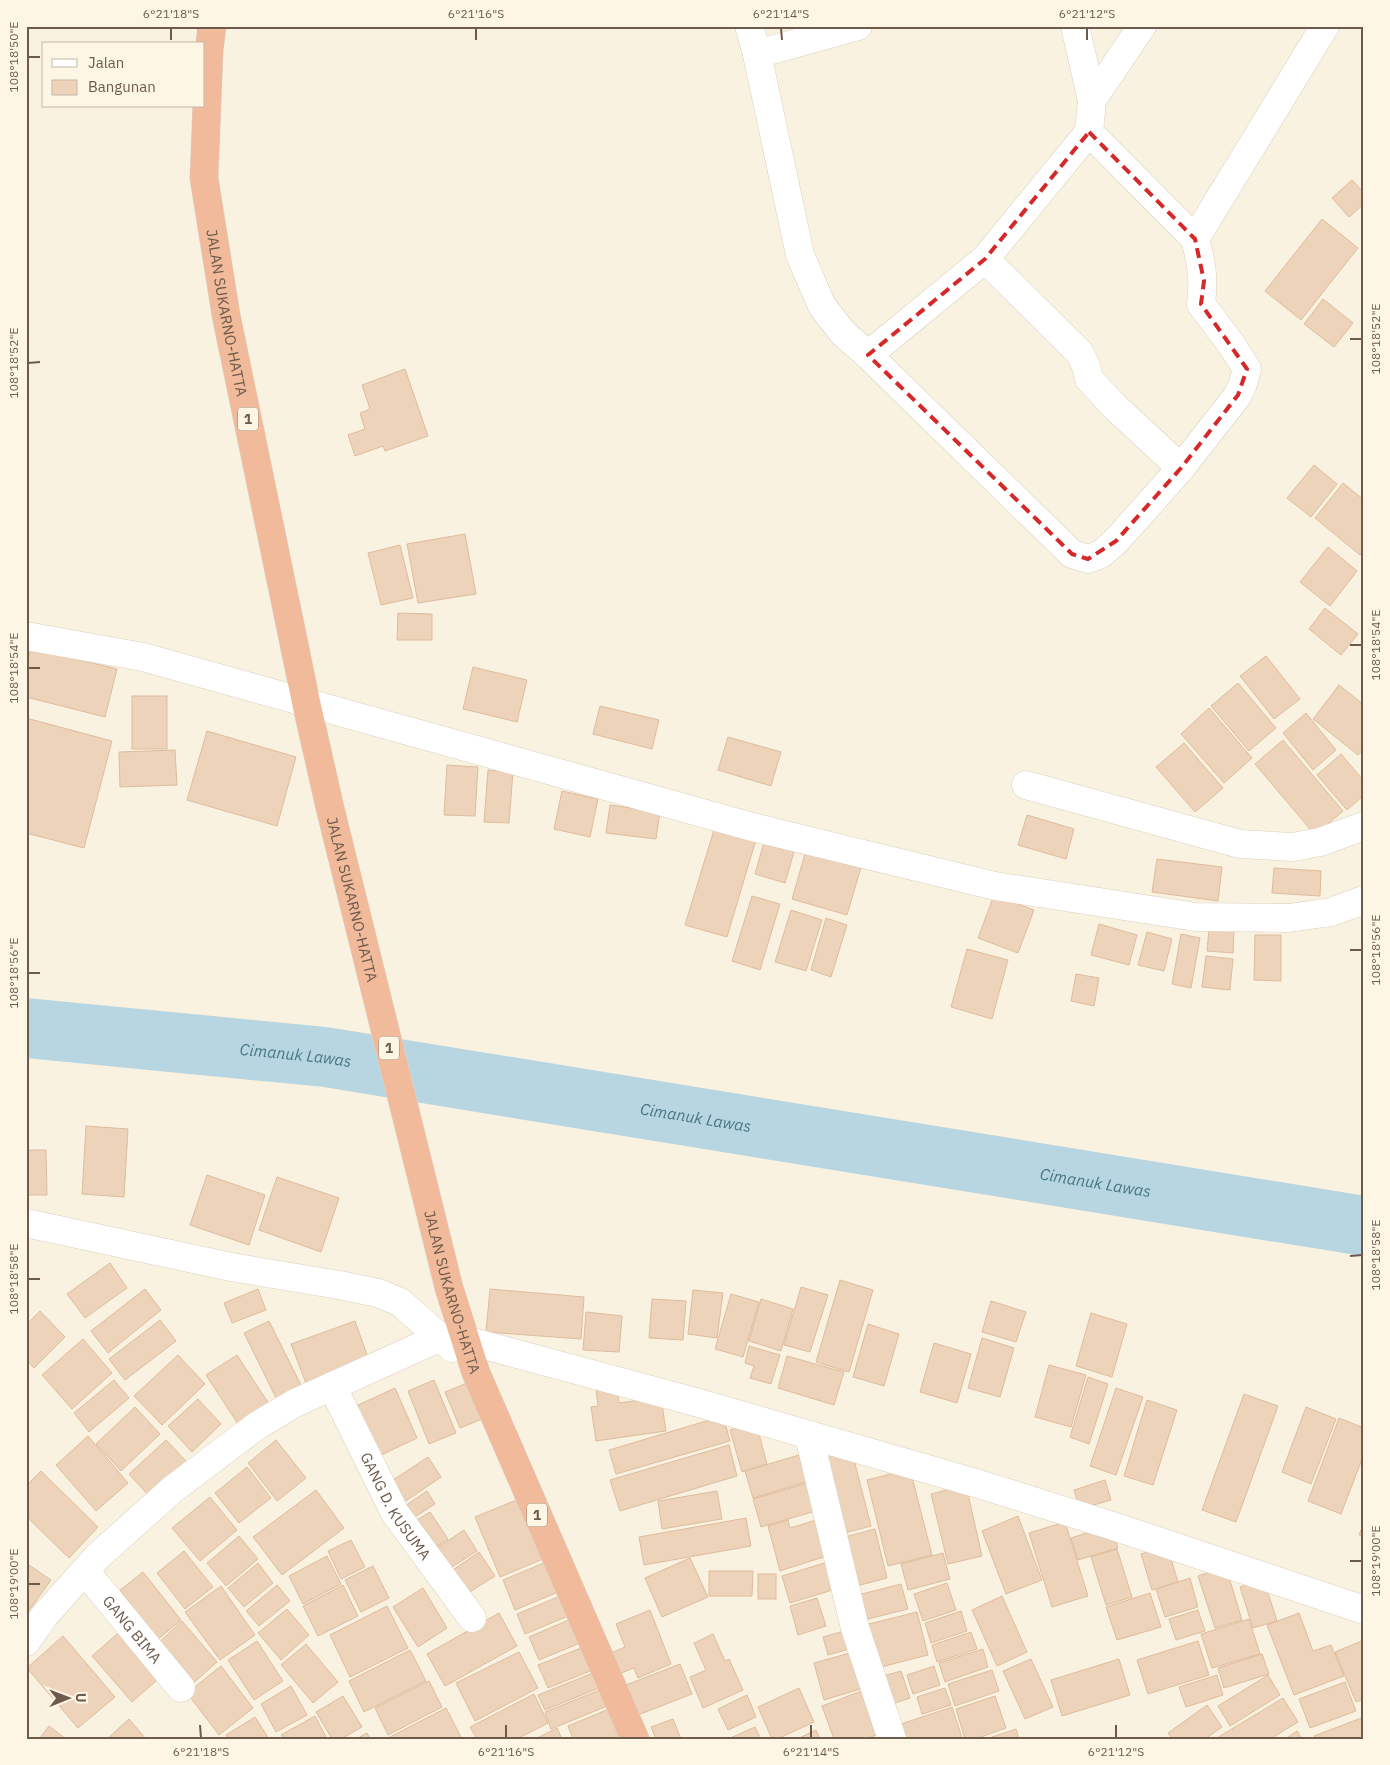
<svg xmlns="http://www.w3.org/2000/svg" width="1390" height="1765" viewBox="0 0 1390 1765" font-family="'IBM Plex Sans',sans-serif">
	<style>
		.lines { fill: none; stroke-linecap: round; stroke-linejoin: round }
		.river { stroke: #b7d6e1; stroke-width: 60 }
		.building { fill: #edd3ba; stroke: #debc9c }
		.street-casing { stroke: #ddcfbd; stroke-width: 29 }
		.highway-casing { stroke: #dcd7d4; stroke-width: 29 }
		.street { stroke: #fff; stroke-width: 28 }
		.highway { stroke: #f0ba9b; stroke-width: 28 }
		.marked { fill: none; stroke: #d62828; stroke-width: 4; stroke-dasharray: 10 6; stroke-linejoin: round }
		.ticks { fill: none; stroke: #6e5a4a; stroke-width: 2 }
		.labels { text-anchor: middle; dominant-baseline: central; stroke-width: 4; stroke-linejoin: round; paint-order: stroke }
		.shield { fill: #fdf6e5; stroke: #998978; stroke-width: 1 }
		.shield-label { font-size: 14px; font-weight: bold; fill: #6e5a4a }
		.street-label { font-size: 15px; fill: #6e5a4a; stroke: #fdf6e5 }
		.water-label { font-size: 16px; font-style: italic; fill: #497687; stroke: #fdf6e5 }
		.neatline { fill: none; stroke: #6e5a4a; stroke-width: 2 }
		.ticks-label { font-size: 12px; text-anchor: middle; fill: #6e5a4a }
	</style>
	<rect width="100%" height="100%" fill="#faf2e0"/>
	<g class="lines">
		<!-- river -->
		<path class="river" id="s1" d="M26,1028L325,1057L1364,1226"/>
	</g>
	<!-- building -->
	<g class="building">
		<path d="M1352,180L1364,193V204L1349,217L1332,198Z"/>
		<path d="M1322,219L1358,248L1301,320L1265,291Z"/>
		<path d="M1323,299L1353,323L1334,347L1304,324Z"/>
		<path d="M405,369L428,436L385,451L383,446L355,456L348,435L365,429L360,413L370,409L362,385Z"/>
		<path d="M1314,465L1337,484L1311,517L1287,498Z"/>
		<path d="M1343,483L1364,500V550L1360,555L1315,518Z"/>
		<path d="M465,534L476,594L418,603L407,544Z"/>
		<path d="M400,545L413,598L381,605L368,553Z"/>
		<path d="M1328,547L1357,571L1330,606L1300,582Z"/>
		<path d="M1325,608L1358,634L1341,655L1309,629Z"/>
		<path d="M398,613L432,614V640H397Z"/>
		<path d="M31,648L117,669L105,717L26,697V666Z"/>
		<path d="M1266,656L1300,699L1274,719L1240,676Z"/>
		<path d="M473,667L527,680L517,722L463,709Z"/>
		<path d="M1238,683L1276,728L1249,751L1211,706Z"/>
		<path d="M1339,685L1364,705V748L1358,755L1313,719Z"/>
		<rect x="132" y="696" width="35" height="53"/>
		<path d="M600,706L659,720L652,749L593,734Z"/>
		<path d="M1209,708L1252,758L1224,783L1181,734Z"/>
		<path d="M1306,713L1336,750L1313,770L1283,733Z"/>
		<path d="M26,718L112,741L84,848L26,833Z"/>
		<path d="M207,731L296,757L277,826L187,800Z"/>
		<path d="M728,737L781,752L771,786L718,770Z"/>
		<path d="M1283,740L1343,811L1315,835L1255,764Z"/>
		<path d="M1184,743L1223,788L1195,812L1156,767Z"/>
		<path d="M175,750L177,785L120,787L119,752Z"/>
		<path d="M1341,754L1364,781V795L1347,810L1317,775Z"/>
		<path d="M447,765L478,767L475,816L444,815Z"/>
		<path d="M488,770L513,772L509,823L484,822Z"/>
		<path d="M562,791L598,799L590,837L554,829Z"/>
		<path d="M610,805L660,812L656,839L606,833Z"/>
		<path d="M1027,815L1074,829L1066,859L1018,845Z"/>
		<path d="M717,820L758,833L727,937L685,925Z"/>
		<path d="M766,835L796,845L785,883L755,874Z"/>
		<path d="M807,847L862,864L847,915L792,899Z"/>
		<path d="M1157,859L1222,867L1218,901L1152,892Z"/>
		<path d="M1274,868L1321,871L1320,896L1272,893Z"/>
		<path d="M994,895L1034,910L1018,953L978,938Z"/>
		<path d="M752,896L780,904L760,970L732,961Z"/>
		<path d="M791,910L822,920L806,971L775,962Z"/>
		<path d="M826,918L847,925L831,977L811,970Z"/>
		<path d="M1099,924L1137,935L1129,965L1091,955Z"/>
		<path d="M1209,928L1234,930L1233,953L1207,951Z"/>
		<path d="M1147,932L1172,939L1164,971L1138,965Z"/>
		<path d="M1181,934L1200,938L1191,988L1172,984Z"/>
		<path d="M1255,935H1281V981L1254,980Z"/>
		<path d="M967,949L1008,960L992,1019L951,1007Z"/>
		<path d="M1206,956L1233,959L1230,990L1202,987Z"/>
		<path d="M1076,974L1099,978L1094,1006L1071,1001Z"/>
		<path d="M86,1126L128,1129L124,1197L82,1194Z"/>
		<path d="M26,1150H46L47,1195H26Z"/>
		<path d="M207,1175L265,1195L249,1245L190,1225Z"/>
		<path d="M277,1177L339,1198L321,1252L259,1230Z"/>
		<path d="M110,1263L127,1288L85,1318L67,1294Z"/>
		<path d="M840,1280L873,1290L849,1372L816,1362Z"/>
		<path d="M801,1287L828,1295L810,1352L784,1345Z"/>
		<path d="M145,1289L161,1310L108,1353L91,1331Z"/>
		<path d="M258,1289L266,1310L232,1323L224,1303Z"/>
		<path d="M490,1289L584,1297L581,1339L486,1332Z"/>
		<path d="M693,1290L723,1293L717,1338L688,1334Z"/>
		<path d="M731,1294L759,1302L743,1357L715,1349Z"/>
		<path d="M652,1299L686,1301L683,1340L649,1338Z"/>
		<path d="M761,1299L793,1309L781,1351L749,1341Z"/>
		<path d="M991,1301L1026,1312L1016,1342L982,1332Z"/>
		<path d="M40,1311L65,1337L34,1368L26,1360V1325Z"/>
		<path d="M586,1312L622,1316L619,1352L583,1350Z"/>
		<path d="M1091,1313L1127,1324L1112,1377L1076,1366Z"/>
		<path d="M160,1320L176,1341L125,1380L109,1359Z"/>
		<path d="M269,1321L302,1387L277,1400L244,1333Z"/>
		<path d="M355,1321L370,1363L307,1386L291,1344Z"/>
		<path d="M868,1324L899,1334L884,1386L853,1377Z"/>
		<path d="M982,1338L1014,1348L1000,1397L968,1388Z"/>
		<path d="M83,1339L112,1373L72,1409L42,1375Z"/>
		<path d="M934,1343L971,1354L957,1403L920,1392Z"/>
		<path d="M749,1346L780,1355L771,1384L750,1378L754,1366L745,1363Z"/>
		<path d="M178,1355L205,1384L162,1425L134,1396Z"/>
		<path d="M237,1355L271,1407L240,1427L206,1375Z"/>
		<path d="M787,1356L844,1372L834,1405L778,1388Z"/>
		<path d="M1049,1365L1086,1375L1071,1427L1035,1417Z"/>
		<path d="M1088,1377L1108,1384L1089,1444L1070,1437Z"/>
		<path d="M114,1380L129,1398L89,1432L74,1413Z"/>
		<path d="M434,1380L456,1433L429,1444L408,1391Z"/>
		<path d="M467,1383L482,1419L460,1428L445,1392Z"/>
		<path d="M617,1387L619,1403L661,1397L666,1431L596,1441L591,1407L598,1406L596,1390Z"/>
		<path d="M395,1388L417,1438L377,1457L354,1407Z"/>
		<path d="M1116,1388L1143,1397L1116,1475L1090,1466Z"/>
		<path d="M1244,1394L1278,1406L1236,1522L1202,1510Z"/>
		<path d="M198,1399L221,1424L192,1452L168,1426Z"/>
		<path d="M1147,1400L1177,1410L1153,1485L1124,1476Z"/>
		<path d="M135,1407L160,1434L121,1471L96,1444Z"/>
		<path d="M1306,1407L1336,1419L1311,1484L1282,1472Z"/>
		<path d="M723,1416L730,1441L616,1474L609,1450Z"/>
		<path d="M1339,1418L1364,1428V1454L1341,1514L1308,1501Z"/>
		<path d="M756,1423L767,1464L742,1472L730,1430Z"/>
		<path d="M88,1436L128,1483L96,1511L56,1465Z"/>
		<path d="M166,1440L187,1462L150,1497L129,1474Z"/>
		<path d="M276,1440L306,1478L277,1501L248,1463Z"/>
		<path d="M729,1445L737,1476L620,1511L610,1480Z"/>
		<path d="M852,1452L871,1526L837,1535L818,1460Z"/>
		<path d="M799,1455L806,1482L753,1498L745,1471Z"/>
		<path d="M428,1457L441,1477L400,1505L387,1484Z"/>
		<path d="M247,1467L271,1498L239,1523L215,1493Z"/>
		<path d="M910,1469L932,1555L888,1566L867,1480Z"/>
		<path d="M41,1471L98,1527L69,1558L26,1516V1486Z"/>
		<path d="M1105,1480L1111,1500L1080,1509L1074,1490Z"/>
		<path d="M811,1482L819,1510L761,1527L753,1499Z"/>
		<path d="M966,1485L982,1556L948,1564L931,1494Z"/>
		<path d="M316,1490L344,1528L282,1575L253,1537Z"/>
		<path d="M427,1491L435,1504L410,1520L402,1508Z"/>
		<path d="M717,1491L722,1519L662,1529L658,1501Z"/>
		<path d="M526,1496L550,1556L500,1577L475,1517Z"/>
		<path d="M210,1497L237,1530L200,1561L172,1528Z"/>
		<path d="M430,1512L448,1539L427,1553L409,1525Z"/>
		<path d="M1018,1516L1042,1580L1006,1594L982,1531Z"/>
		<path d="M746,1518L751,1546L644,1565L639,1537Z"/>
		<path d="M820,1519L830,1555L780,1571L768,1526L788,1520L790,1528Z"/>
		<path d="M1065,1522L1088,1596L1052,1607L1029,1533Z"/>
		<path d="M1364,1523V1536L1359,1535Z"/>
		<path d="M1111,1525L1118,1548L1078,1560L1071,1538Z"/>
		<path d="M875,1529L887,1578L849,1588L837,1539Z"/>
		<path d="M464,1530L477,1551L444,1572L431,1552Z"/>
		<path d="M239,1536L258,1559L226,1586L207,1563Z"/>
		<path d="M351,1540L365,1567L341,1579L328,1551Z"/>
		<path d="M1167,1546L1178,1582L1152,1590L1141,1554Z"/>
		<path d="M1117,1549L1132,1597L1106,1605L1091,1557Z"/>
		<path d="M184,1551L213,1587L185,1609L157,1573Z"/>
		<path d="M479,1552L495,1576L468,1593L453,1570Z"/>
		<path d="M943,1553L950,1579L908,1590L901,1564Z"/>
		<path d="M327,1556L341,1584L303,1604L289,1576Z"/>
		<path d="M690,1558L708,1597L662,1617L645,1578Z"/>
		<path d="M551,1560L563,1590L515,1610L503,1580Z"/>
		<path d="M831,1561L839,1588L790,1603L782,1576Z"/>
		<path d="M26,1563L51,1580L26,1615Z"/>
		<path d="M258,1563L273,1583L244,1607L228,1588Z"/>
		<path d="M373,1566L389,1598L361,1612L345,1580Z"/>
		<path d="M1226,1567L1242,1620L1215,1628L1198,1576Z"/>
		<path d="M709,1571H753L752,1596H709Z"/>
		<path d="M143,1572L181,1620L149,1647L110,1598Z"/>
		<rect x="758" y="1574" width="18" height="25"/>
		<path d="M1190,1578L1198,1607L1165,1617L1156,1589Z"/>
		<path d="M1264,1580L1277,1621L1253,1628L1240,1587Z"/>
		<path d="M947,1583L956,1610L923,1621L914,1594Z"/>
		<path d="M901,1584L908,1609L860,1621L854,1596Z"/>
		<path d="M277,1585L290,1601L259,1626L246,1611Z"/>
		<path d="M343,1585L358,1616L318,1636L303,1606Z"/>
		<path d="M221,1586L255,1635L220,1660L185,1612Z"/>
		<path d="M423,1588L447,1628L418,1647L393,1607Z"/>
		<path d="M1150,1593L1161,1627L1117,1640L1106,1607Z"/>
		<path d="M565,1594L573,1614L525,1634L517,1614Z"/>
		<path d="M1002,1596L1027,1652L997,1666L972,1610Z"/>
		<path d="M817,1598L826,1626L798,1635L790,1606Z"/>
		<path d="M387,1606L408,1648L350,1677L330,1635Z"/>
		<path d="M287,1609L309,1635L281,1660L258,1633Z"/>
		<path d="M650,1610L671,1664L638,1678L634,1668L619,1674L611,1653L625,1647L616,1624Z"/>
		<path d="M1198,1610L1205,1631L1176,1640L1169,1619Z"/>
		<path d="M961,1611L967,1631L931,1643L925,1623Z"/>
		<path d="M917,1612L928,1655L873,1669L861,1626Z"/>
		<path d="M499,1613L517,1646L445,1686L427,1654Z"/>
		<path d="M1299,1613L1313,1651L1331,1645L1344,1676L1294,1695L1267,1625Z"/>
		<path d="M571,1619L580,1643L539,1660L529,1637Z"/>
		<path d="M1249,1619L1260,1654L1212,1668L1201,1634Z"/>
		<path d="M182,1621L217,1662L188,1688L153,1648Z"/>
		<path d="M125,1627L165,1673L132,1702L92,1656Z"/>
		<path d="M851,1629L856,1647L828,1655L823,1637Z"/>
		<path d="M971,1632L977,1649L937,1662L932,1645Z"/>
		<path d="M713,1634L725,1661L729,1659L743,1690L703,1708L690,1677L706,1670L694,1643Z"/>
		<path d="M63,1636L115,1697L78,1728L27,1668Z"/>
		<path d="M1364,1640V1699L1356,1702L1335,1652Z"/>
		<path d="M257,1641L283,1681L254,1700L228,1660Z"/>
		<path d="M1198,1641L1209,1675L1148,1694L1137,1660Z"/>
		<path d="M306,1644L338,1682L313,1703L281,1665Z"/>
		<path d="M581,1648L590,1671L548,1688L538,1665Z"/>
		<path d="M983,1649L988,1667L945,1682L939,1663Z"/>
		<path d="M410,1650L426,1681L364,1712L349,1681Z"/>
		<path d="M857,1651L867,1687L824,1700L814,1663Z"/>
		<path d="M519,1652L538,1688L475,1721L456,1683Z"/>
		<path d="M1262,1654L1269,1674L1224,1688L1218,1668Z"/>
		<path d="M1031,1659L1053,1707L1025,1719L1003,1671Z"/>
		<path d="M1119,1659L1130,1695L1062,1716L1051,1680Z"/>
		<path d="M680,1664L692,1694L638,1715L626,1685Z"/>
		<path d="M221,1666L253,1708L219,1735L187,1693Z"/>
		<path d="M934,1666L940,1685L913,1694L907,1675Z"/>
		<path d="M603,1669L609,1684L545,1710L538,1695Z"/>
		<path d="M992,1670L999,1691L955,1706L948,1684Z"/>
		<path d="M901,1671L910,1698L886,1706L877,1678Z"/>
		<path d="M1217,1675L1223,1695L1186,1707L1179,1687Z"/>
		<path d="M1268,1675L1280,1695L1230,1726L1218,1706Z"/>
		<path d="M429,1681L442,1707L388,1735L375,1708Z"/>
		<path d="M1345,1682L1356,1711L1310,1728L1299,1699Z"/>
		<path d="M291,1686L307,1715L276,1732L261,1704Z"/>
		<path d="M610,1686L617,1702L551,1729L545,1712Z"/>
		<path d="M799,1688L814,1722L777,1739H772L758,1707Z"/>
		<path d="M945,1688L951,1705L922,1714L917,1697Z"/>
		<path d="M867,1689L882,1733L865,1739H834L822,1706Z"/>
		<path d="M534,1694L548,1723L517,1739H477L470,1727Z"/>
		<path d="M747,1695L756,1717L728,1730L718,1709Z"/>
		<path d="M343,1696L362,1727L341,1739H332L316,1712Z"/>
		<path d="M995,1696L1006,1728L975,1739H965L956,1709Z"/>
		<path d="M1283,1698L1298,1722L1270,1739H1215Z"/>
		<path d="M1207,1705L1222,1727L1205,1739H1172L1168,1733Z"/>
		<path d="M952,1707L962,1738L903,1739L898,1725Z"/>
		<path d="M446,1708L462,1739H391L390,1737Z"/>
		<path d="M609,1709L621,1739H573L568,1726Z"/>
		<path d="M315,1716L327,1739H284L281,1735Z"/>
		<path d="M255,1717L269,1739H228L226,1735Z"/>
		<path d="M1364,1717V1739H1316L1314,1736Z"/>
		<path d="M129,1719L146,1739H107Z"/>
		<path d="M673,1719L681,1739H656L651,1727Z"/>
		<path d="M49,1726L66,1739H39Z"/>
		<path d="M755,1727L761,1739H728Z"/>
		<path d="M557,1728L562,1739H535Z"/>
		<path d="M1016,1729L1019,1739H986Z"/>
		<path d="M816,1730L820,1739H797Z"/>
		<path d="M1297,1731L1302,1739H1285Z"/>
		<path d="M367,1733L370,1739H356Z"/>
	</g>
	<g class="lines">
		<defs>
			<g id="street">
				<path d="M749,26L757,54L800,255L822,306L843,333L868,355L1072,554L1088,559L1101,554L1116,541L1181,468L1238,395L1243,384L1247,369L1231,344L1201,304C1204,278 1202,264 1195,239L1089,132L1092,100L1075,26"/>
				<path d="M757,54L858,26"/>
				<path d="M1092,100L1142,26"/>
				<path d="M1195,239L1325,26"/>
				<path d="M985,259L1080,353L1086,366L1089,379L1115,407L1181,468"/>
				<path d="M868,355L985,259L1089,132"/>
				<path d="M26,636L143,657L756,828L995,886L1196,917L1289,918L1331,912L1364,900"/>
				<path d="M1026,785L1240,844L1293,847L1320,842L1364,826"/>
				<path d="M26,1223L231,1267L339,1285L378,1293L400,1302L452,1348"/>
				<path d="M465,1340L699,1403L979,1484L1113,1526L1364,1610"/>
				<path id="s2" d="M332,1386L395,1513L472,1618"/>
				<path d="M809,1436L855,1628L892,1739"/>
				<path id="s3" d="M85,1571L181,1688"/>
				<path d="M26,1642L45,1615L97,1557L173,1489L258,1425L295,1403L441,1337"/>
			</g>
			<g id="highway">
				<path id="s4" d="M212,26L209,51L204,178L226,315L306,702L330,808L449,1288L476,1373L635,1739"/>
			</g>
		</defs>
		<!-- street casing -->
		<use href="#street" class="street-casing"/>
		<!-- highway casing -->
		<use href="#highway" class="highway-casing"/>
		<!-- street -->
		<use href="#street" class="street"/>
		<!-- highway -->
		<use href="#highway" class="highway"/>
	</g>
	<!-- marked area -->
	<path class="marked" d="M1089,132L1195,239L1204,281L1201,304L1247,369L1238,395L1181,468L1116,541L1088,559L1072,554L868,355L985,259Z"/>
	<!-- ticks -->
	<path class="ticks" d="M171,28V40M476,28V40M781,28L782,40M1087,28V40M28,57H40M1350,339H1362M28,363L40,362M1350,645H1362M28,668H40M1350,950H1362M28,973H40M1350,1256L1362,1255M28,1279H40M1350,1561H1362M28,1584H40M200,1725L201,1738M506,1725V1738M811,1725V1738M1116,1725V1738"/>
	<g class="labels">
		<!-- shield labels -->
		<g class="shield">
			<rect x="238" y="407.5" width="20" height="23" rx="4"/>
			<rect x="379" y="1036.5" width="20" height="23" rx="4"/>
			<rect x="527" y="1503.5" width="20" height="23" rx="4"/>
		</g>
		<g class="shield-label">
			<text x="248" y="419">1</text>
			<text x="389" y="1048">1</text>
			<text x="537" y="1515">1</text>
		</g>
		<!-- street labels -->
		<g class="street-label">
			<text stroke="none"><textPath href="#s4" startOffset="289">JALAN SUKARNO-HATTA</textPath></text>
			<text stroke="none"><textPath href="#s4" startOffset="889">JALAN SUKARNO-HATTA</textPath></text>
			<text stroke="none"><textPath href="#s4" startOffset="1294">JALAN SUKARNO-HATTA</textPath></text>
			<text stroke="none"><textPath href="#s2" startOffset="136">GANG D. KUSUMA</textPath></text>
			<text stroke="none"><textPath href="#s3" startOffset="75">GANG BIMA</textPath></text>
		</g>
		<!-- water labels -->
		<g class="water-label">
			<text stroke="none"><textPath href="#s1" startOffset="271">Cimanuk Lawas</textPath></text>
			<text stroke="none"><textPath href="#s1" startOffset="676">Cimanuk Lawas</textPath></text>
			<text stroke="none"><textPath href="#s1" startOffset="1081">Cimanuk Lawas</textPath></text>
		</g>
	</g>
	<!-- border -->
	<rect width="1390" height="1765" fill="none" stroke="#fdf6e5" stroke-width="55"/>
	<!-- legend -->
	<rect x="42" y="42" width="162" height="65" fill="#fdf6e5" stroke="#c4b8a7"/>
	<rect x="52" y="59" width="25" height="8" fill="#ffffff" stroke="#c4b8a7"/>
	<text x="88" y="68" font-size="15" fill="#6e5a4a">Jalan</text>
	<rect x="52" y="80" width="25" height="15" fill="#edd3ba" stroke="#c4b8a7"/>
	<text x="88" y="92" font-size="15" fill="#6e5a4a">Bangunan</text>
	<!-- north arrow -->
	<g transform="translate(68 1698) rotate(89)" stroke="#fdf6e5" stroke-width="4" paint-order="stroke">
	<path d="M0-4L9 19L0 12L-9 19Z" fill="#6e5a4a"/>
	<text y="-8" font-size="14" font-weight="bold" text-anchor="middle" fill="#6e5a4a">U</text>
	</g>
	<rect x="28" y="28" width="1334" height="1710" class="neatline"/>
	<g class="ticks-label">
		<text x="171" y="18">6°21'18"S</text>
		<text x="476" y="18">6°21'16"S</text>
		<text x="781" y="18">6°21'14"S</text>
		<text x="1087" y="18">6°21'12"S</text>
		<text transform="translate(14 57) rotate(-90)" y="4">108°18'50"E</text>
		<text transform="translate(1376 339) rotate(-90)" y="4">108°18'52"E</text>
		<text transform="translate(14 363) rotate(-90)" y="4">108°18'52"E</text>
		<text transform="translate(1376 645) rotate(-90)" y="4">108°18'54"E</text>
		<text transform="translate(14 668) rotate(-90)" y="4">108°18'54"E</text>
		<text transform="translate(1376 950) rotate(-90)" y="4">108°18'56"E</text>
		<text transform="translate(14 973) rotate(-90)" y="4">108°18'56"E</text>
		<text transform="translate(1376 1255) rotate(-90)" y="4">108°18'58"E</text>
		<text transform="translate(14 1279) rotate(-90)" y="4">108°18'58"E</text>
		<text transform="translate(1376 1561) rotate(-90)" y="4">108°19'00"E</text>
		<text transform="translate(14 1584) rotate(-90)" y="4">108°19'00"E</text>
		<text x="201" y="1756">6°21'18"S</text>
		<text x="506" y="1756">6°21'16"S</text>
		<text x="811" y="1756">6°21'14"S</text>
		<text x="1116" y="1756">6°21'12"S</text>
	</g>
</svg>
